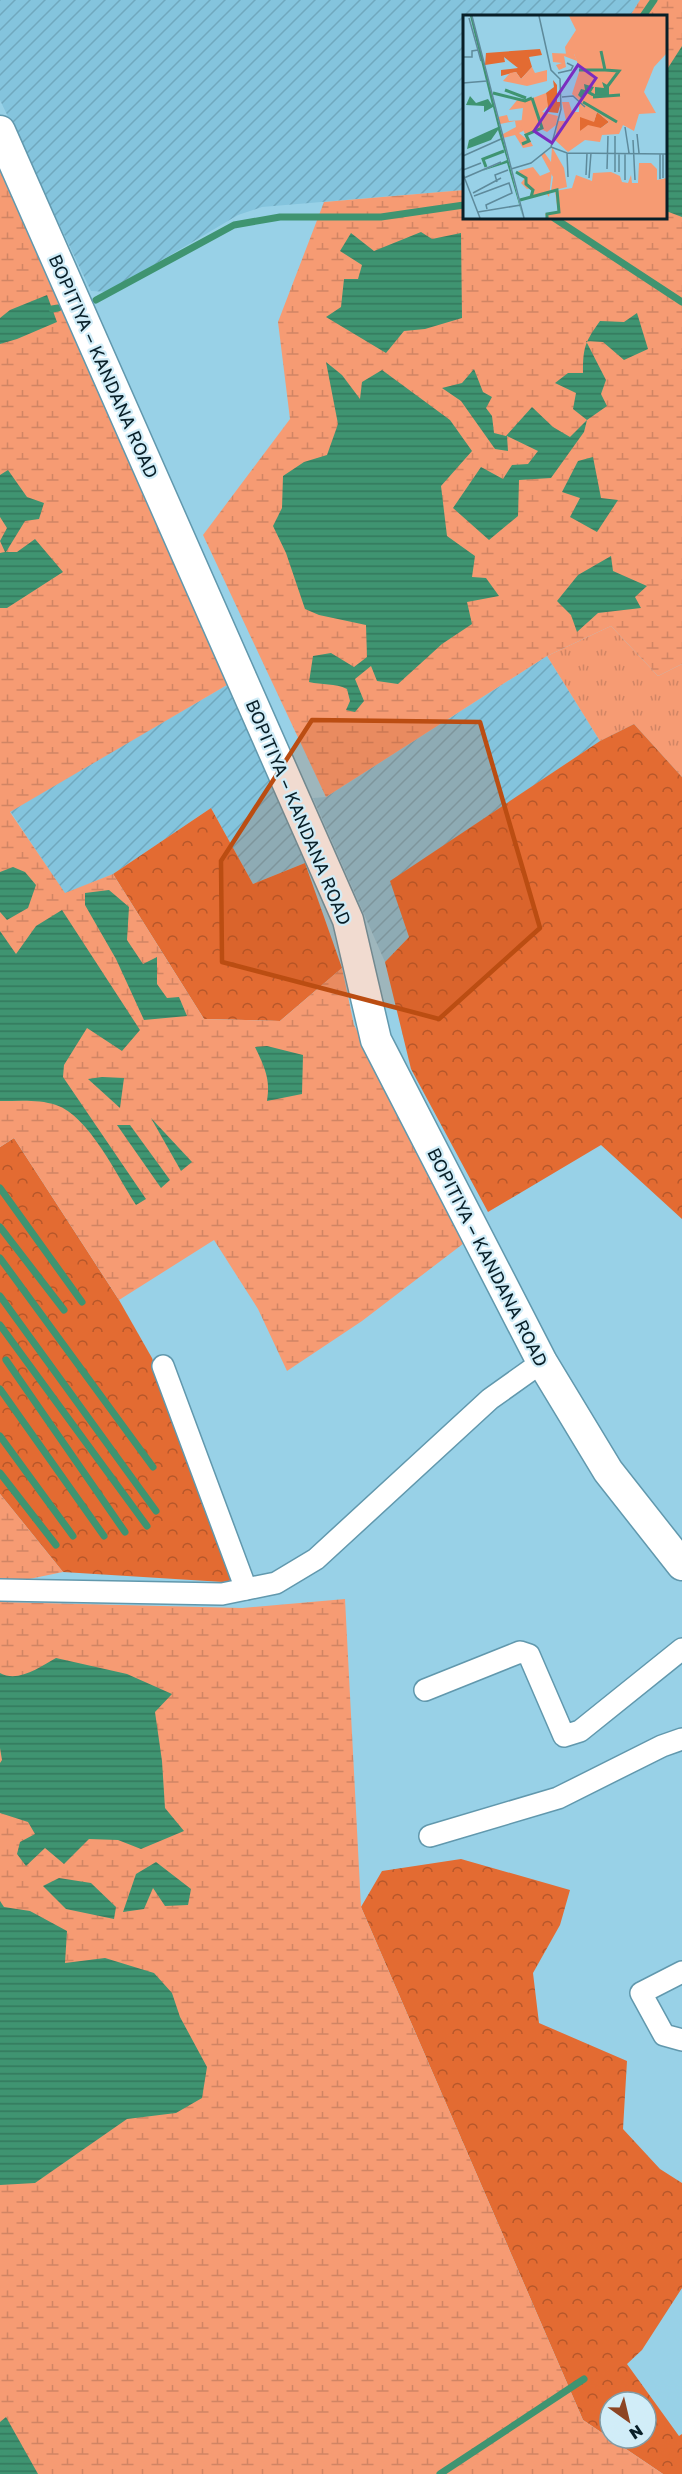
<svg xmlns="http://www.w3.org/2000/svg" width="682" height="2474" viewBox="0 0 682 2474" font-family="'Golos Text',sans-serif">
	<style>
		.industrial { fill: url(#industrial-furrows) }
		.grass { fill: url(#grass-tufts) }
		.forest { fill: url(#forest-crowns); fill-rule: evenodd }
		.wetland { fill: url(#wetland-marsh) }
		.water { fill: url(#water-rules) }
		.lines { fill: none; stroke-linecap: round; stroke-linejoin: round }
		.stream { stroke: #3f9471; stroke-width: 7 }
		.street-casing { stroke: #6198ad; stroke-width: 24 }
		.secondary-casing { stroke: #6198ad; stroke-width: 33 }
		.street { stroke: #fff; stroke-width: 21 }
		.secondary { stroke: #fff; stroke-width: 30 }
		.marked { fill: #bb4d12; fill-opacity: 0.2; stroke: #bb4d12; stroke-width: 4.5; stroke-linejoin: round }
		.labels { text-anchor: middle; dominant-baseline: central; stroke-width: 4.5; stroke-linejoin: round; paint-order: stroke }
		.street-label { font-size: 18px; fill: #081f28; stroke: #d1edf8 }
		.inset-river { fill: none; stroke: #3f9471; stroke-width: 3 }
		.inset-road { fill: none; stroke: #5e8a9b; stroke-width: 1.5 }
		.view { fill: #7b2cbf; fill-opacity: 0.15; stroke: #7b2cbf; stroke-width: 3 }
		.inset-edge { fill: none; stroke: #081f28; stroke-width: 3 }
	</style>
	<defs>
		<pattern id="industrial-furrows" width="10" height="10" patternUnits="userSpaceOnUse" patternTransform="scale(1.5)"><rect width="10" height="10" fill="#84c4dd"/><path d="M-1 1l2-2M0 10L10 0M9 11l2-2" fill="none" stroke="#70a8be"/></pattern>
		<pattern id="grass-tufts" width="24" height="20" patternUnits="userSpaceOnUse" patternTransform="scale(1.5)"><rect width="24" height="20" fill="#f69b73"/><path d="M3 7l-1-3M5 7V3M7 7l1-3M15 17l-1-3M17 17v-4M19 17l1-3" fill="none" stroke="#d18564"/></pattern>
		<pattern id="forest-crowns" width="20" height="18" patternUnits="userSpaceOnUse" patternTransform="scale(1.5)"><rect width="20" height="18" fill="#e36b32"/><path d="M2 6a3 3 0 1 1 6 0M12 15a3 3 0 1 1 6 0" fill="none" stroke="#b6572a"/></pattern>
		<pattern id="wetland-marsh" width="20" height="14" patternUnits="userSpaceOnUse" patternTransform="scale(1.5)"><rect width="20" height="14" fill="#f69b73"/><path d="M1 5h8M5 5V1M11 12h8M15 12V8" fill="none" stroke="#d18564"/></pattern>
		<pattern id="water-rules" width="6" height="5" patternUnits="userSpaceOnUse" patternTransform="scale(1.5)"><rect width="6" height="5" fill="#3f9471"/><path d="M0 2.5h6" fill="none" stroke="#33785d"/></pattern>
	</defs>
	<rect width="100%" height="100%" fill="#98d1e7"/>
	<!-- industrial -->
	<g class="industrial">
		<path d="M0,0H640L630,16H464V190L262,207L238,215L108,292L91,291L0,100Z"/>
		<path d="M547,656L600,741L391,881L409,937L385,962L313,798L326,797Z"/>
		<path d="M227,685L305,863L253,884L211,808L113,874L65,894L10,811Z"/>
	</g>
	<!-- grass -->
	<path class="grass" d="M611,626L658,676L682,664V777L634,724L600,741L547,656Z"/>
	<!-- forest -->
	<g class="forest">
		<path d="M634,724L682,777V1219L601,1145L488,1212L411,1069L385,962L409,937L390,881L600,741Z"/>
		<path d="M211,808L253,884L305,863L342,968L280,1021L204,1019L113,874Z"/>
		<path d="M14,1138L119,1300L152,1358L233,1580L223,1582L63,1572L0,1494V1147Z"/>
		<path d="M461,1859L570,1890L560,1925L533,1973L539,2023L627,2061L623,2129L660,2169L682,2183V2288L642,2350L627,2364L679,2436L682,2434V2474H663L583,2420L361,1907L382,1871ZM610,2402H646V2438H610Z"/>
	</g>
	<!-- wetland -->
	<g class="wetland">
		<path d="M640,0H682V664L658,676L611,626L547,656L326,797L203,535L290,419L278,322L324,202L464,190V218H666V16H630Z"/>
		<path d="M0,171L227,685L10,812L65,893L113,874L204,1019L280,1021L342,968L354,1025L468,1240L362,1321L287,1371L258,1309L214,1240L119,1300L14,1138L0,1147Z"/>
		<path d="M0,1494L63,1572L0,1585Z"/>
		<path d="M345,1599L361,1907L583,2420L663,2474H0V1602L242,1608Z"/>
	</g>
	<!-- water -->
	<g class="water">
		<path d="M682,46V217L666,211V71Z"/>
		<path d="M421,232L432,239L461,233L462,318L425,329L404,331L386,353L326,317L341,307L344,279H358L362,265L340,251L351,233L374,251Z"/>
		<path d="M47,295L57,322L17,339L0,344V318L10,310Z"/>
		<path d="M637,313L648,349L624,360L603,342L586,341L606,380L601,394L607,406L587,420L584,432L551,478L519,480L518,516L489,540L453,508L481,467L503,479L512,465L528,464L538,451L507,436L508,451L495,449L461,401L442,388L462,383L474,369L483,392L492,397L486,408L492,416L494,433L506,436L532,407L553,427L570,437L587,420L573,409L576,393L555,383L568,373H583C583,347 585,342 600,321L624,322Z"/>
		<path d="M326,362L342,375L360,399L362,382L382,370L450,420L472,451L441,486L447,536L475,556L472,577L486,578L499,596L467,602L472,624L442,644L398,684L377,681L371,666L355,679L364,701L355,712L346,710L350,701L347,689C335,683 322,685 309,682L313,656L331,653L354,667L367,657L366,625L319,615L305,609L286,553L273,526L282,508L283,476L304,462L327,455L338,424Z"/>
		<path d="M593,457L601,498L618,500L597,532L570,517L580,498L562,492L578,461Z"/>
		<path d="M8,470L27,497L44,503L39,519L25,521L6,552H17L35,539L63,572L7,608H0V553L5,552L0,541L7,528L0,517V475Z"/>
		<path d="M611,556L613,571L647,586L635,597L641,608L598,613L577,632L571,615L557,601L578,575Z"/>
		<path d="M13,867L25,872L36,885L28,908L7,920L0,912V872Z"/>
		<path d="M109,890L129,907L127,940L143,964L157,957V984L167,998L179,997L187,1016L144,1020L116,959L85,905V893Z"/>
		<path d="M62,910L140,1030L122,1051L87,1028L64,1065L63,1077L146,1199L136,1205C117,1176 89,1116 56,1105C39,1099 18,1101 0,1101V931L16,954L36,926Z"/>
		<path d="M267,1046L303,1055L302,1094L267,1101C271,1079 264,1066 255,1047Z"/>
		<path d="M102,1077L124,1078L120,1108L88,1079Z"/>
		<path d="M151,1118L192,1162L181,1171Z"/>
		<path d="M117,1125H130L170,1180L161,1188Z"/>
		<path d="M56,1658L127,1674L172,1694L155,1712L162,1761L165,1808L184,1831L141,1849L118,1840L89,1839L64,1864L45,1848L26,1866L17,1854L20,1842L35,1834L28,1822L0,1813V1763L2,1760L0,1748V1673C18,1683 40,1667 56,1658Z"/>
		<path d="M156,1862L191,1889L188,1905L165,1906L153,1888L144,1909L123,1912L136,1874Z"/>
		<path d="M59,1878L91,1883L116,1907L114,1919L66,1909L43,1886Z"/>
		<path d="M0,1901L4,1907L30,1911L67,1931L65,1963L105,1958L154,1973L172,1993L180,2017L207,2067L202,2098L176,2113L127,2119L35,2183L0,2185Z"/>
		<path d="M6,2417L38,2474H0V2422Z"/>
	</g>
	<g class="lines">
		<!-- stream -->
		<g class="stream">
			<path d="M643,16L654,0"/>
			<path d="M554,218L682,302"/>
			<path d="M96,300L234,225L280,217H381L464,205"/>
			<path d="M52,309L58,308"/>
			<path d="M0,1188L82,1302"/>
			<path d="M0,1227L64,1310"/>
			<path d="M0,1258L153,1467"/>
			<path d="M0,1296L156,1511"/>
			<path d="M0,1325L147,1526"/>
			<path d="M6,1360L125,1532"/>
			<path d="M0,1389L104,1536"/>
			<path d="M0,1436L73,1536"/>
			<path d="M0,1473L56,1545"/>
			<path d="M440,2474L584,2379"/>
		</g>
		<defs>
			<g id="street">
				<path d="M163,1366L246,1589"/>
				<path d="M0,1590L222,1594L276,1583L316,1559L490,1399L542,1362"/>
				<path d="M425,1690L520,1652L529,1655L564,1736L580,1731L682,1649"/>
				<path d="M430,1836L558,1798L662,1746L682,1739"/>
				<path d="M682,1972L641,1993L664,2035L682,2040"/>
			</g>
			<path id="secondary" d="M0,131L348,920L376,1040L542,1362L608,1471L682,1565"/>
		</defs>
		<!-- street casing -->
		<use href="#street" class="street-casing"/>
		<!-- secondary casing -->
		<use href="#secondary" class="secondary-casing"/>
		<!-- street -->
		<use href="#street" class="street"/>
		<!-- secondary -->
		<use href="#secondary" class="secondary"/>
	</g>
	<!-- marked area -->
	<path class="marked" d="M312,720L480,722L540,928L439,1019L222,962L221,861Z"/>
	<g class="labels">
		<!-- street labels -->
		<g class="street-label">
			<text transform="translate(104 366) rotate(66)">BOPITIYA – KANDANA ROAD</text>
			<text transform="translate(299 812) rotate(67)">BOPITIYA – KANDANA ROAD</text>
			<text transform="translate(488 1257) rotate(63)">BOPITIYA – KANDANA ROAD</text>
		</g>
	</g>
	<!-- overview -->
	<g transform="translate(463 15)">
		<rect width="204" height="204" fill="#98d1e7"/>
		<path d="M89,38L111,39L114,46L101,41L103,52L96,55L93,50L99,48L90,47ZM44,100L46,106L61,105L60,116L56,118L66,126L64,120L70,131L60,133L52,120L40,123V119L53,112L52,106L37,109L35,102ZM89,132L101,153L104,172L88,176L90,162L78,140L81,137L88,147Z" fill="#f69b73"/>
		<path d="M77,34L79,40L66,42L69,52L58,64L53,57L38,61V55L55,53L41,42L42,47L22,50L23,38ZM90,65L94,70V87H98L95,98L85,97L83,78L91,72ZM134,97L146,107L138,113L117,116L116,101L131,106Z" fill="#e36b32"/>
		<path d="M106,1H204V24L203,39L191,52L181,77L193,98L176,99L171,116L160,110L156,119L139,120L137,127L122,125L105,137L92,125L95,106H103L99,87H106L109,97H116V85L109,79L117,54L111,39H103L102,32L113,15ZM134,97L146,107L138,113L125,110L117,116V102L131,107ZM69,52L72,58L84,55V66L64,71L40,66L47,58L53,57L58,64ZM83,78L85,91L79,97L95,101L93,110L84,117L78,114L63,121L58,111L60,93L46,95L55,84L62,86ZM176,148H188L194,154V165L204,163V203H84L82,199L95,197L92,176L109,173L113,160L129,166L130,158L148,157L157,161L159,167L165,168L168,160L169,168H175ZM70,152L77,161L89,156L86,182L83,178L68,182L69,173L64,174L58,168L62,163L55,156Z" fill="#f69b73" fill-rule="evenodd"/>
		<path d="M7,1H9L60,203L44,148L19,156L44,145L35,115L28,125L4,134L6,125L35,112L30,92L21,97V91L3,90L7,81L13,88L25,84L29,90ZM139,67L146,71V80L129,81L122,77L119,84L115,80L118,74L122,75L121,69L131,72L128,77L132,79V72L141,73Z" fill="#3f9471"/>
		<path class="inset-river" d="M116,55H142L138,36M142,55L156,56L144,72M42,75L63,83M30,78L62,86L69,83M130,82L157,80M120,87L154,107M59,129L66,126L63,120L79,113L69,83M23,152L20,144L41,136M53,157L63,163V169L70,175L68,182M57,185L94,175L96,197L84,199V203"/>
		<path class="inset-road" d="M9,1L61,203M6,3L18,46M0,42H9V36L15,35M95,58L108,55L110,51L104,48M0,68L24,66M99,82L110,81L122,92M162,112L166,138M174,119L176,138M152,121V157M170,125L172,165M88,132L104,138L204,139M104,138L105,162M200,139V163M0,141L38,124M48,154L68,148L88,132L98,94L97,64L88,55L76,1M144,154L145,121M0,155L18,148M156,157V138M0,159L17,203M123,160L124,138M1,163L38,147M126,163L128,138M197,164V139M162,165V138M34,167L32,160L45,155M10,178L38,163M11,181L46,168L47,171M24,194L23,190L49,178L47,171M15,197L58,190"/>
		<path class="view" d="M115,50L133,63L89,128L71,116Z"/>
		<rect width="204" height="204" class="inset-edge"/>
	</g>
	<!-- north arrow -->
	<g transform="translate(628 2420) rotate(146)"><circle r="28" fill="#d1edf8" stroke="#819ba5" stroke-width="1.5"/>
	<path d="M0-4.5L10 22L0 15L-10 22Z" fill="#8d4524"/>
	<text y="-9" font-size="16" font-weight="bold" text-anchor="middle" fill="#081f28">N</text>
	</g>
</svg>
